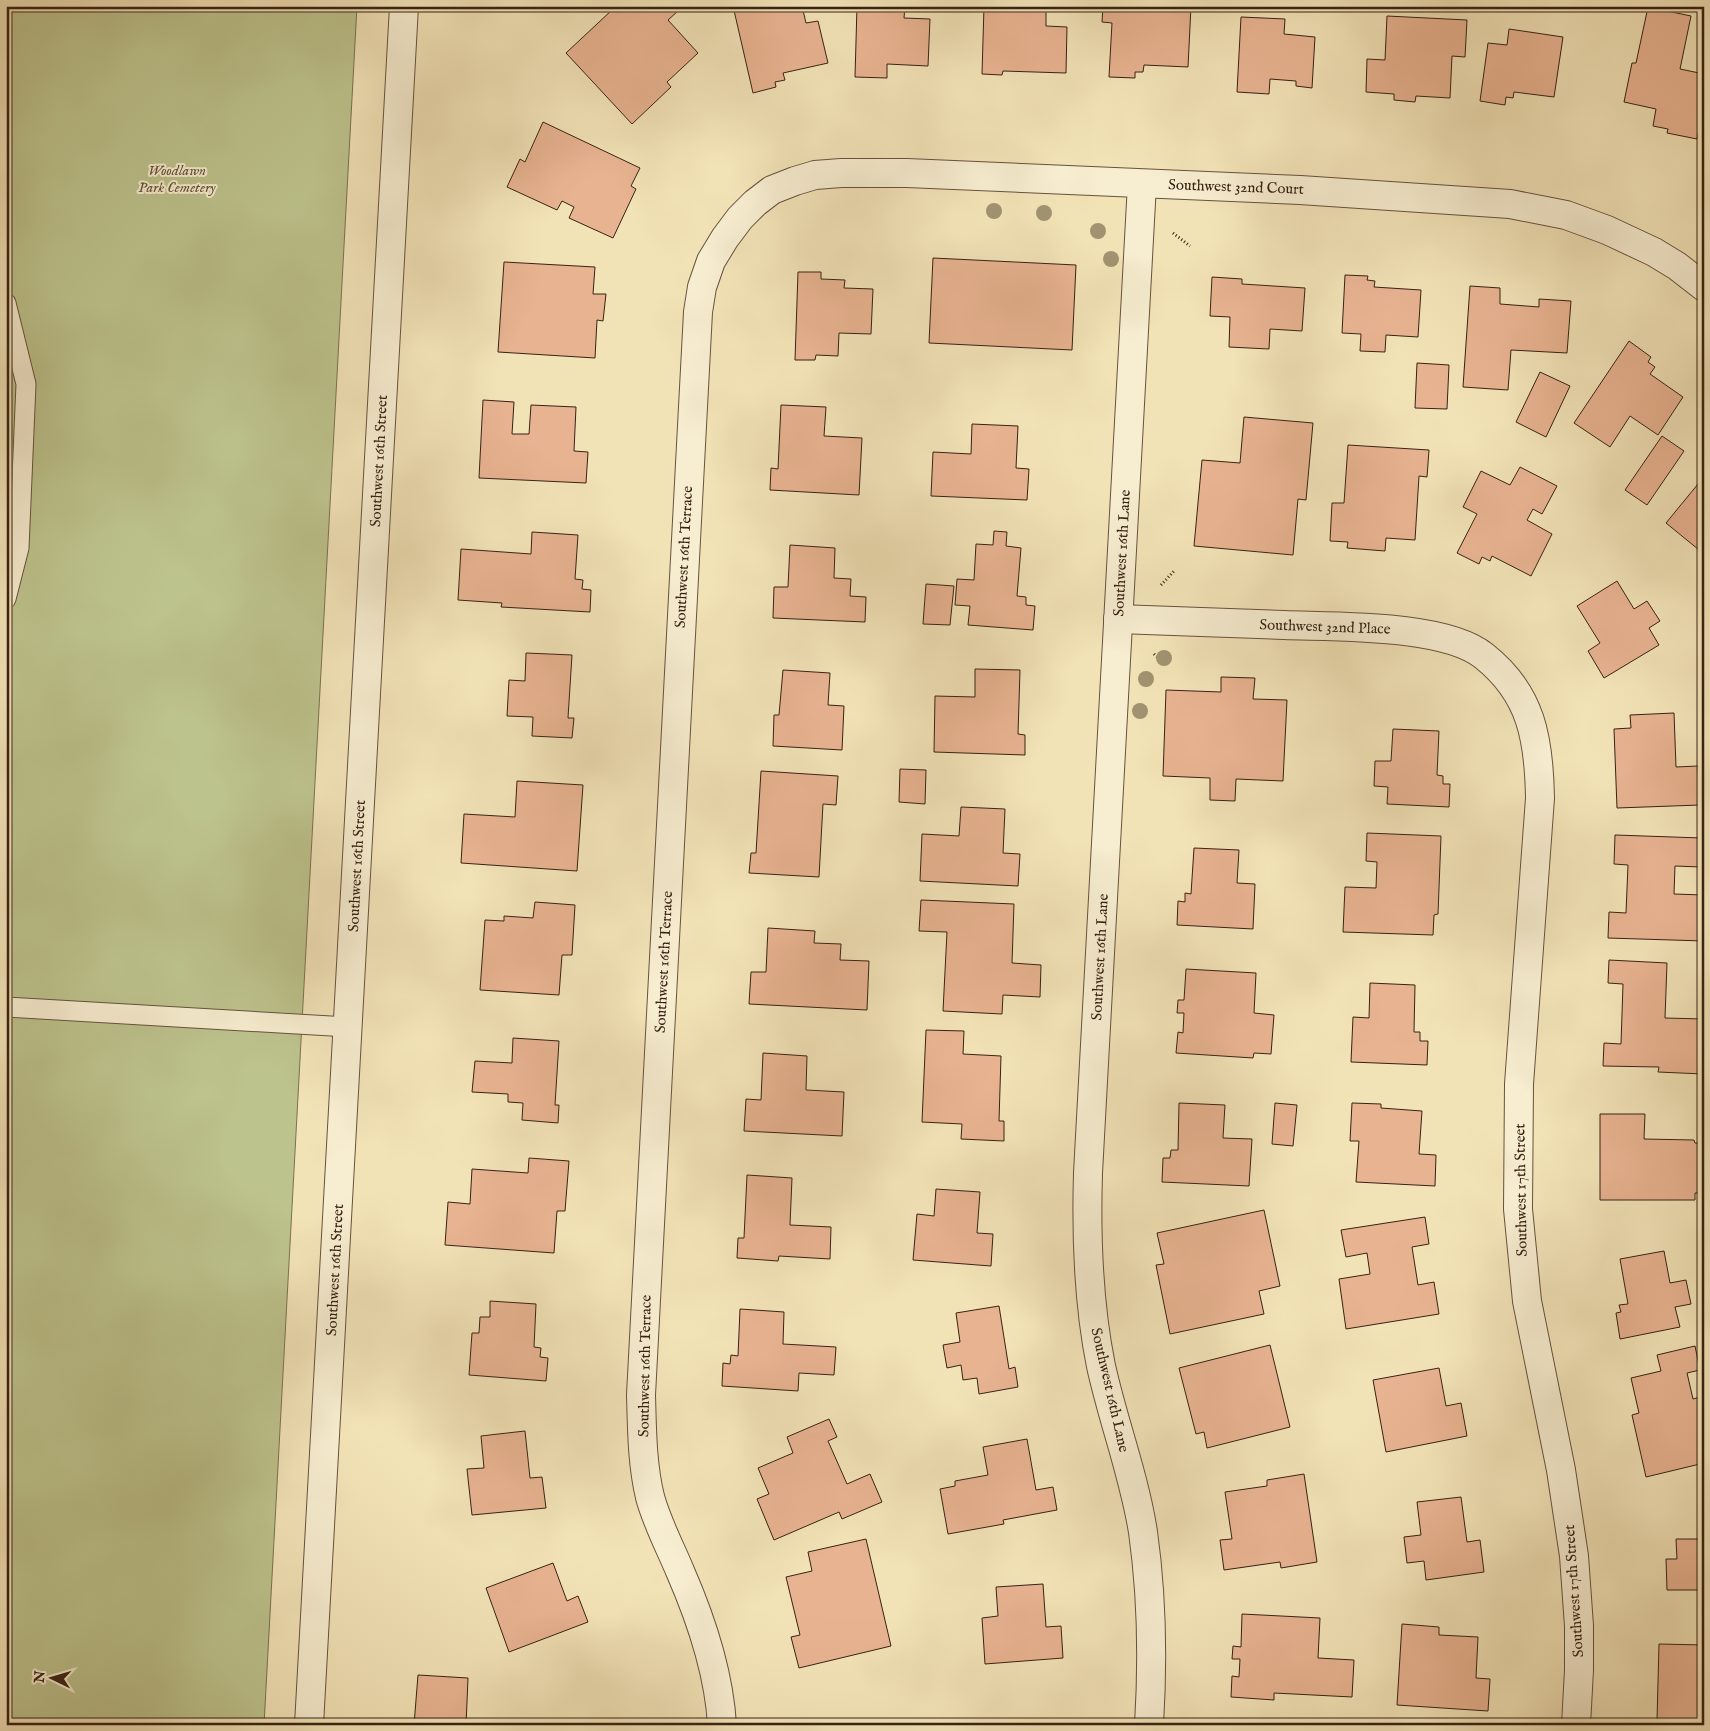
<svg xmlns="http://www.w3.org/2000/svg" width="1710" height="1731" viewBox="0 0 1710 1731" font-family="'IM FELL English',serif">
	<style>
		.green { fill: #bdc38d; stroke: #7a7250 }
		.building { fill: #e8b391; stroke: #372214 }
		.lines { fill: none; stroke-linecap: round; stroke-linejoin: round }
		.service-casing { stroke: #66523d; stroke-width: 21 }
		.minor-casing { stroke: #66523d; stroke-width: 30 }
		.tertiary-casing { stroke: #66523d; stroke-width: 30 }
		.path { stroke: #372214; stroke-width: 3; stroke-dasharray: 1 2.5; stroke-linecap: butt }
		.service { stroke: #f7edd0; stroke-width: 19 }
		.minor { stroke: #f7edd0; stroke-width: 28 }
		.tertiary { stroke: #f7edd0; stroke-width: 28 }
		.tree { fill: #a19371 }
		.labels { text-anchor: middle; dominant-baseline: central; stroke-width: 4; stroke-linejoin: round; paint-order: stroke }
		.park-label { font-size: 15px; font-style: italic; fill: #5f5238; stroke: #f7edd0 }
		.street-label { font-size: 15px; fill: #372214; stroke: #f7edd0 }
	</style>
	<rect width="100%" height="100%" fill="#f2e3b7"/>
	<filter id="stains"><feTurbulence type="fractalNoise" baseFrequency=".004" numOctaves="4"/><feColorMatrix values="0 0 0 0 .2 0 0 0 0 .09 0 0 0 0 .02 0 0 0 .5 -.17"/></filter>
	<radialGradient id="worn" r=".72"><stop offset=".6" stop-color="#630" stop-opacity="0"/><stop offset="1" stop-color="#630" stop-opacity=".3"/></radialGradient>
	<!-- green -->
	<path class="green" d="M6,6H357L264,1725H6Z"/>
	<!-- building -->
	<g class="building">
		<path d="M611,6H673L678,11L668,20L698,53L667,82L671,87L632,124L566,53L613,9Z"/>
		<path d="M733,6H802L806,23L818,21L828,63L783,73L785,80L775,82L776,87L753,93Z"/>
		<path d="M857,6H905L904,18L930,19L928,66L887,64V78L855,77Z"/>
		<path d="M984,6H1046V26L1067,27L1066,73L1003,71L1002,75L982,74Z"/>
		<path d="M1103,6H1191L1188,67L1144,65L1143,72H1135V78L1109,77L1112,23L1102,22Z"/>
		<path d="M1648,7L1691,16L1680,69L1704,74V121H1701L1697,139L1667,133L1668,129L1653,126L1656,109L1624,102L1632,63H1636Z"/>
		<path d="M1387,16L1467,20L1465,57L1452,56L1450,98L1416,96L1415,102L1394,100V94L1366,92L1367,59L1385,60Z"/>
		<path d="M1241,17L1285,19L1284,34L1315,37L1312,88L1296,86V81L1270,79L1269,94L1237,92Z"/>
		<path d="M1509,29L1563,37L1554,97L1514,92L1513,98L1506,97L1505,105L1480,101L1488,43L1507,45Z"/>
		<path d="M543,122L640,168L631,186L636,189L613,238L569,218L574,207L562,201L557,210L507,187L520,159L525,162Z"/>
		<path d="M933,258L1076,265L1072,350L929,343Z"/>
		<path d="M504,262L595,267L593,294H606L603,321L597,320L595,358L498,352Z"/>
		<path d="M798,272H821V279L845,280L844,288L873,289L871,334L839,333L838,356L816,355L815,360H795Z"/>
		<path d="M1345,275L1368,276L1367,280L1375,281L1374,287L1421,290L1418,337L1386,335L1385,352L1360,351L1361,334L1342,333Z"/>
		<path d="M1212,277L1242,279V284L1305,288L1302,331L1270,329L1269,349L1229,347L1230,317L1210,316Z"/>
		<path d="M1470,286L1500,288V304L1539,307V299L1571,301L1567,353L1511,350L1508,390L1463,387Z"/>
		<path d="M1629,341L1651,357L1648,362L1655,367L1650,374L1683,397L1658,435L1630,416L1610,447L1574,423Z"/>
		<path d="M1417,363L1449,365L1447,409L1415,408Z"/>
		<path d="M1540,372L1570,386L1546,437L1516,422Z"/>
		<path d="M483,400L514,402L512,434H529L531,405L576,407L574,451L588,452L586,483L479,478Z"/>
		<path d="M781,405L826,407L824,436L862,438L859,495L770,490L771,468L778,469Z"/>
		<path d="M1244,417L1313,423L1306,500L1298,499L1293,555L1194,546L1202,460L1240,463Z"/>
		<path d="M972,424L1018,426L1016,468L1029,469L1027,500L931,496L933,452L971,454Z"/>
		<path d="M1662,436L1684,451L1647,505L1625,490Z"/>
		<path d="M1348,445L1429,450L1427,477L1419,476L1415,540L1386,538L1385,551L1347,548L1348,542L1330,541L1332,503H1344Z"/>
		<path d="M1520,467L1557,486L1542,514L1533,509L1527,520L1552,534L1531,576L1492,556L1490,561L1482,557L1479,564L1457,553L1477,514L1463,507L1481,471L1510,485Z"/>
		<path d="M1698,484L1704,489V554L1666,523Z"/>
		<path d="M994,531L1007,532L1006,546L1021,548L1017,596L1026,597V605L1035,606L1033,630L968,625L970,606L955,605L957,579L974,580L976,544L993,545Z"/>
		<path d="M532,532L578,535L575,579L583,580L582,589L591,590L590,612L501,607L502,603L458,600L461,549L531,554Z"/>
		<path d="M790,545L835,548L834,578L851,579L850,596L866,597L865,622L773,618L774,587H788Z"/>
		<path d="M1617,581L1634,609L1647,601L1660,621L1649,628L1659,645L1604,678L1588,651L1600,643L1577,606Z"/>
		<path d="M926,584L954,586L950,625L923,624Z"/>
		<path d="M526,653L572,655L568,718H574L572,738L532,736L533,717L507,716L509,680L525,681Z"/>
		<path d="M975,669L1020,670L1018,734L1025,735V755L934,752L935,696L975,697Z"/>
		<path d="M783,670L830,673L828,705L844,706L842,750L773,746L774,715H779Z"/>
		<path d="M1221,677L1255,678L1253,699L1287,700L1283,781L1236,779L1235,801L1210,800V778L1163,776L1166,690L1221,692Z"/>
		<path d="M1674,713L1676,767L1698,766L1700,805L1617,808L1614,729L1631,728L1630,715Z"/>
		<path d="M1393,729L1439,731L1437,775L1443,776V784H1450L1449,807L1387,804L1388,787L1374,786L1375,761H1391Z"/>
		<path d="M900,769L926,770L925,804L899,802Z"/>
		<path d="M761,771L838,776L836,805L823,804L819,877L749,873L751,853H756Z"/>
		<path d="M517,781L583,785L577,871L461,863L464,814L515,817Z"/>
		<path d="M961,807L1005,809L1003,853L1020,854L1018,886L920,881L922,834L959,836Z"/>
		<path d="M1367,833L1441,836L1438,914L1434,915L1433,935L1343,932L1345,887L1376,888L1377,862L1366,861Z"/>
		<path d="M1615,835L1702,838L1701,867L1675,866L1674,894L1704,895V941L1608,938L1609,912L1626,913L1628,865L1614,864Z"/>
		<path d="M1194,848L1239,850L1237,883L1255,884L1253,929L1177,925L1178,901L1185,902V893L1191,894Z"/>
		<path d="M921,900L1014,904L1012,963L1041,965L1040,997L1003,995L1002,1014L943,1011L947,932L919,931Z"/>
		<path d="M535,902L575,905L572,955H562L559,995L480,990L485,920L504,921V916L533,918Z"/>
		<path d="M768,928L815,931L814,943L841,944L840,960L869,961L867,1010L749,1004L751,972H766Z"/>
		<path d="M1609,960L1667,963L1665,1018L1704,1019L1703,1074L1658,1072L1659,1067L1603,1066L1604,1043L1621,1044L1623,984L1608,983Z"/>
		<path d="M1186,969L1256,973L1254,1013L1274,1015L1271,1054L1254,1053L1253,1058L1176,1053L1178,1032L1183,1033L1184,1013H1177L1178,1000H1184Z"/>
		<path d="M1370,983L1415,985L1414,1032H1420V1041H1428L1427,1065L1351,1062L1353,1017L1369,1018Z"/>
		<path d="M926,1030L964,1031L963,1054L1001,1056L999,1121H1004V1141L961,1139L962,1124L922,1122Z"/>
		<path d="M513,1038L559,1041L555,1105H559L558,1123L522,1120L523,1103L508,1102V1094L472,1092L475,1061L512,1063Z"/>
		<path d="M763,1053L807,1056L806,1090L844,1092L842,1136L744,1131L746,1099L761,1100Z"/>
		<path d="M1179,1103L1225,1105L1223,1138L1252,1139L1249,1186L1162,1182L1163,1158H1170L1171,1150H1178Z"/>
		<path d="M1275,1103L1297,1105L1293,1146L1272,1144Z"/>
		<path d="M1352,1103L1381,1104V1108L1422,1111L1419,1154L1436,1155L1435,1186L1356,1182L1359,1141H1350Z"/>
		<path d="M1600,1114H1645L1644,1139L1694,1140L1695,1143H1704V1193H1695V1200H1600Z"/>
		<path d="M529,1158L569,1161L565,1211H557L554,1253L445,1245L448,1202L470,1204L472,1169L528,1173Z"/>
		<path d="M747,1175L792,1178L790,1225L831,1227L830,1259L779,1256L778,1261L737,1258L738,1238H744Z"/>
		<path d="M936,1189L980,1192L977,1233L993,1234L991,1266L913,1260L917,1214L934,1216Z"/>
		<path d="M1264,1210L1280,1286L1259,1291L1264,1314L1170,1334L1156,1265L1164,1264L1157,1233Z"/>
		<path d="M1425,1217L1429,1244L1412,1247L1418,1285L1434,1282L1439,1314L1346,1329L1339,1279L1370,1274L1367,1253L1346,1257L1341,1230Z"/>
		<path d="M1664,1251L1670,1283L1686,1280L1691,1304L1675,1307L1680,1327L1620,1339L1616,1313L1621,1312L1619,1305L1628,1304L1620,1259Z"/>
		<path d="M490,1301L536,1304L534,1347L541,1348L540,1357L548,1358L546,1381L469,1375L472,1333H479L480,1317H490Z"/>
		<path d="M999,1306L1009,1369L1015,1367L1018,1387L979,1394L977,1378L963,1380L961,1365L947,1368L943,1345L960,1342L956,1313Z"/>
		<path d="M740,1309L784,1312L783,1344L836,1347L834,1375L799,1373L798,1391L722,1386L723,1363L730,1364L731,1355L738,1356Z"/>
		<path d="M1270,1345L1290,1427L1207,1448L1204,1432L1196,1434L1179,1368Z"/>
		<path d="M1695,1346L1700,1370L1687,1373L1693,1399L1704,1396V1460L1700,1461V1464L1646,1477L1632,1415L1639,1413L1631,1378L1661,1371L1657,1355Z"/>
		<path d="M1439,1368L1446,1406L1461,1403L1467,1436L1386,1452L1373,1380Z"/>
		<path d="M829,1419L837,1437L828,1441L847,1484L870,1474L882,1502L842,1519L839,1512L774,1540L757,1499L769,1494L758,1468L793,1453L787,1437Z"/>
		<path d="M525,1431L530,1478L542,1477L546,1508L472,1515L467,1469L484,1468L481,1436Z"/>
		<path d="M1027,1439L1036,1490L1053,1487L1057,1510L1003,1520L1004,1524L948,1534L940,1489L955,1486V1481L988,1475L983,1447Z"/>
		<path d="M1304,1474L1317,1562L1281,1568L1280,1562L1224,1570L1220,1540L1232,1539L1225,1492L1267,1486V1480Z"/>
		<path d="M1461,1497L1467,1542L1480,1540L1484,1572L1426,1580L1424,1561L1407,1563L1404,1537L1421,1535L1417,1502Z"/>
		<path d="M866,1539L891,1646L799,1668L791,1637L800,1635L786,1577L812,1571L808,1552Z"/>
		<path d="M1676,1539H1704V1590H1667L1666,1559H1677Z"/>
		<path d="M553,1563L567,1601L578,1596L588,1622L509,1652L486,1588Z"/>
		<path d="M1043,1584L1046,1627L1061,1626L1063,1658L985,1664L982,1618L998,1616L996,1587Z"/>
		<path d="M1242,1614L1320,1618L1318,1658L1354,1660L1352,1697L1274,1693V1700L1231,1697L1232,1676L1239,1677L1240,1659H1232L1233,1646L1241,1647Z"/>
		<path d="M1402,1624L1439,1627V1635L1478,1637L1476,1678L1490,1679L1488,1711L1397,1705Z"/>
		<path d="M1659,1644L1704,1645V1721L1657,1720Z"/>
		<path d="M418,1675L468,1678L466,1725H414Z"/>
		<path d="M533,1720L595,1725H533Z"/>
		<path d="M826,1722L870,1724V1725H826Z"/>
	</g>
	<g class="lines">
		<defs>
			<g id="service">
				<path d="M6,303L26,384L19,548L6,599"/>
				<path d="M6,1007L348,1027"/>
			</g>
			<g id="minor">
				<path d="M1142,184L1088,1173C1086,1238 1088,1302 1101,1366C1113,1421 1134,1475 1143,1532C1152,1596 1153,1660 1149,1725"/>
				<path d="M1118,619C1173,621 1229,623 1284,625C1335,627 1445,624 1484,656C1532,694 1539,740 1540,798L1519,1084L1518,1209L1527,1301L1561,1470L1574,1556L1579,1626V1670L1576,1725"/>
				<path d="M722,1725C719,1672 701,1619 680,1571C670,1547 657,1523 650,1497C642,1464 642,1429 641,1395L698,312L702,287L711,261L725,238L740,218L755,203L772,190L795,181L815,175L841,173H907L1300,190L1510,204L1566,215L1607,230L1654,252L1677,266L1704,287"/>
			</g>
			<path id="tertiary" d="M309,1725L404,6"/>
		</defs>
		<!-- service casing -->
		<use href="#service" class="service-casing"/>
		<!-- minor casing -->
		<use href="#minor" class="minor-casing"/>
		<!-- tertiary casing -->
		<use href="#tertiary" class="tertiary-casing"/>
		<!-- path -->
		<g class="path">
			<path d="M1173,233L1190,246"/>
			<path d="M1161,585L1175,570"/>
			<path d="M1154,654L1165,664"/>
		</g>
		<!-- service -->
		<use href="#service" class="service"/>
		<!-- minor -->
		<use href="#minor" class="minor"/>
		<!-- tertiary -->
		<use href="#tertiary" class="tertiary"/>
	</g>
	<!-- trees -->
	<g class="tree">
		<circle cx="994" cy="211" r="8"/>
		<circle cx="1044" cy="213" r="8"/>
		<circle cx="1098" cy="231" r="8"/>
		<circle cx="1111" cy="259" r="8"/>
		<circle cx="1164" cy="658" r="8"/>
		<circle cx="1146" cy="679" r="8"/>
		<circle cx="1140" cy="711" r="8"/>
	</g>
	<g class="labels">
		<!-- park labels -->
		<g class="park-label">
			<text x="177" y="170">Woodlawn<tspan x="177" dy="17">Park Cemetery</tspan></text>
		</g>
		<!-- street labels -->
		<g class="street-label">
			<text transform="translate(1236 187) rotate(2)">Southwest 32nd Court</text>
			<text transform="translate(379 461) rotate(-87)">Southwest 16th Street</text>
			<text transform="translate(1122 553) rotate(-87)">Southwest 16th Lane</text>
			<text transform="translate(684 557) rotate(-87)">Southwest 16th Terrace</text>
			<text transform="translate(1325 627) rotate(2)">Southwest 32nd Place</text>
			<text transform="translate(357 866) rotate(-87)">Southwest 16th Street</text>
			<text transform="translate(1100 957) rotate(-87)">Southwest 16th Lane</text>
			<text transform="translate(664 962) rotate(-87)">Southwest 16th Terrace</text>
			<text transform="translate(1521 1190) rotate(-91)">Southwest 17th Street</text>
			<text transform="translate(335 1270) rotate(-87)">Southwest 16th Street</text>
			<text transform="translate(645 1366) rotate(-89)">Southwest 16th Terrace</text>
			<text transform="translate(1110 1390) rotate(77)">Southwest 16th Lane</text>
			<text transform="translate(1574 1591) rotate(-94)">Southwest 17th Street</text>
		</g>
	</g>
	<!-- margin -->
	<rect width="1710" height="1731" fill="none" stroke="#f2e3b7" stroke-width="25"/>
	<rect x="8" y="8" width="1695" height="1716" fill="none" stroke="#372214" stroke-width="2.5"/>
	<rect x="12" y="12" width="1685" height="1706" fill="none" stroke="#372214"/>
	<!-- north arrow -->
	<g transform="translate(52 1678) rotate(275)" stroke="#f7edd0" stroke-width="4" paint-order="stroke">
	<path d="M0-4L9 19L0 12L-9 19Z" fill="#372214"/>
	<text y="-8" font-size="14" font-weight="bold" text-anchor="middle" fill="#372214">N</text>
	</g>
	<rect width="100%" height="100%" filter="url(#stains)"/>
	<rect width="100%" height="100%" fill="url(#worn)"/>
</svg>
